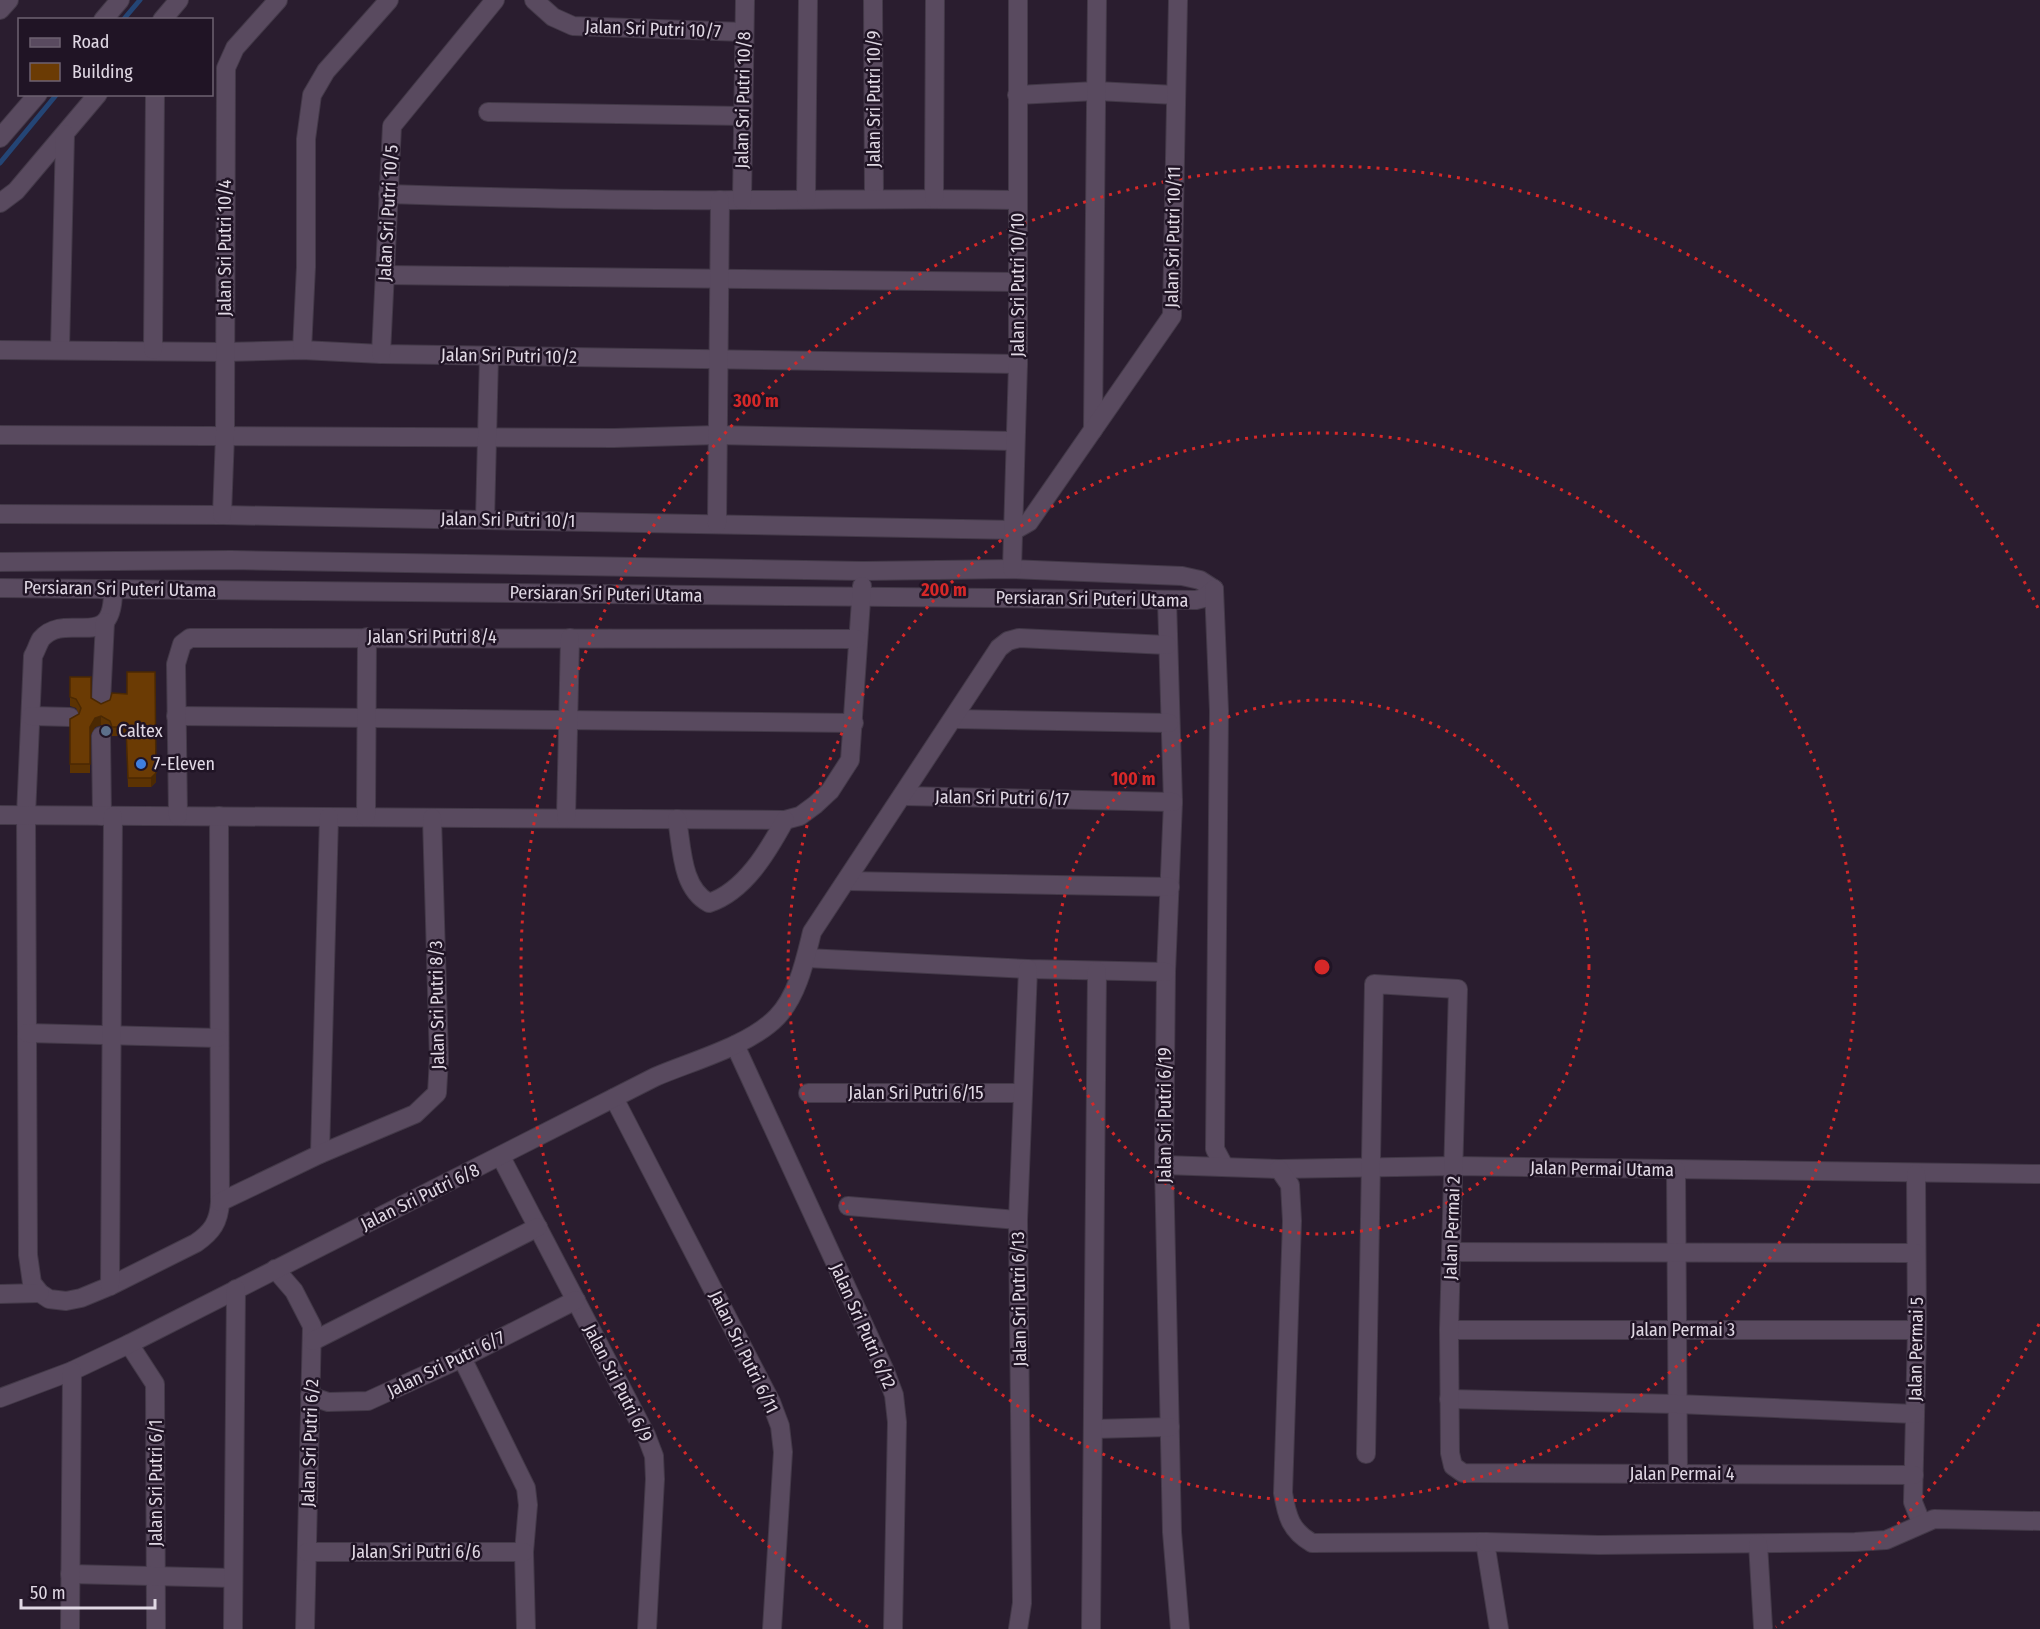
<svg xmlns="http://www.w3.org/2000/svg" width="2040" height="1629" viewBox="0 0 2040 1629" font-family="'Fira Sans Condensed',sans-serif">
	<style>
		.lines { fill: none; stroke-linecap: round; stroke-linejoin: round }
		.stream { stroke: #244575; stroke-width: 5 }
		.minor-casing { stroke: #433948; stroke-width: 20 }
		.minor { stroke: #594a5f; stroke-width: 18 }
		.wall { fill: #5c3303 }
		.shaded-wall { fill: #4b2903 }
		.building { fill: #6b3b04; stroke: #4b2903; stroke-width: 1.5 }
		.ring { fill: none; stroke: #d62828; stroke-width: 3; stroke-dasharray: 3 6 }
		.service-dot { fill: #5c6f8a; stroke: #201425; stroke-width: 2 }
		.shop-dot { fill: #3f7fe0; stroke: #201425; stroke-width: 2 }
		.labels { text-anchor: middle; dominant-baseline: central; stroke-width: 5; stroke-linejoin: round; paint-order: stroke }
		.street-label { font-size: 18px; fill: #e0d8e4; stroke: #201425 }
		.poi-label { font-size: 18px; fill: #e0d8e4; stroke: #201425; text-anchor: start }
		.centre { fill: #d62828; stroke: #201425; stroke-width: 3 }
		.ring-label { font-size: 18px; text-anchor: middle; font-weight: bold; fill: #d62828; stroke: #201425; stroke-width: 5; stroke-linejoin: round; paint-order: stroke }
	</style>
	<rect width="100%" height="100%" fill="#2a1d2f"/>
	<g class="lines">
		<!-- stream -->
		<g class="stream">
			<path d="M123,20L140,0"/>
			<path d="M0,163L57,94"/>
		</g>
		<defs>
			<g id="minor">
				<path d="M534,0L553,17L573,26L744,32"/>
				<path d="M873,0L874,198"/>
				<path d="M0,10L9,0"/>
				<path d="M103,20L120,0"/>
				<path d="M162,20L179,0"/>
				<path d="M1017,95L1096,91L1176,95"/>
				<path d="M488,112L743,116"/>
				<path d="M0,138L38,94"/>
				<path d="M388,194C506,198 625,201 743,200C835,200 926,198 1017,200"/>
				<path d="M806,199L808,0"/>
				<path d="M934,199L935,0"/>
				<path d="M742,200L745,0"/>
				<path d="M0,203L16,191L98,94"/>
				<path d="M385,275L1018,282"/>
				<path d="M60,349L65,134"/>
				<path d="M0,350L225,352L302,350L381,354L1018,364"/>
				<path d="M153,350L155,94"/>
				<path d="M302,350L306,267V139L312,95L326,71L389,0"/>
				<path d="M381,354L392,126L495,0"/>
				<path d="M1093,430L1097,0"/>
				<path d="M0,435L614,438L717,435L1014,441"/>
				<path d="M0,514L222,515L1015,530L1029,522L1172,316L1178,0"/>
				<path d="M222,515L225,435L226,68L235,48L278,0"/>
				<path d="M485,520L489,356"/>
				<path d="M717,524L720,200"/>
				<path d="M0,562L231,560L863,571L1012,569L1182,576L1200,580L1214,589"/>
				<path d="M1012,569L1018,364V0"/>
				<path d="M0,588L1196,600L1204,598L1214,589"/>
				<path d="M113,589C114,656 67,609 41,639C38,644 36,651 33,656L26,815L28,1255L32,1283L40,1293L49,1299L66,1301L81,1298L110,1286L196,1243C212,1232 219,1222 220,1202L219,816"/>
				<path d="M1214,589L1219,711L1215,1149L1224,1166"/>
				<path d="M1167,600L1173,802L1166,972L1164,1165L1172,1532L1180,1629"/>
				<path d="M101,702L105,622"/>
				<path d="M31,716L70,717"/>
				<path d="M176,716L854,723"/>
				<path d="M954,719L1169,723"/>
				<path d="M101,736L102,816"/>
				<path d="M903,796L1173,802"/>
				<path d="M0,815L785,820L800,816L815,805L830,791L850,760L862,586"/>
				<path d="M178,816L176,664L182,644L190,638L857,639"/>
				<path d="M366,817L367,637"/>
				<path d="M566,818L570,638"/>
				<path d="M677,819C682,847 681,888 709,903C745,891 768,851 785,820"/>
				<path d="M847,881L1170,887"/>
				<path d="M807,958L1028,969L1166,972"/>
				<path d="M27,1033L218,1038"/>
				<path d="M735,1045L885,1371L894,1395L897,1422L893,1629"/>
				<path d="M808,1093H1023"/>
				<path d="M614,1098L771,1402L780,1426L783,1452L772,1629"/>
				<path d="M320,1154L329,817"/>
				<path d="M501,1157L646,1435L654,1456L655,1479L647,1629"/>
				<path d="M1164,1165L1279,1169L1454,1166L2040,1174"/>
				<path d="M1279,1169L1290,1185L1292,1221L1283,1493C1287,1517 1291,1531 1312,1543L1485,1542L1499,1629"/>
				<path d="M1676,1170L1678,1473"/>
				<path d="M1916,1174L1917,1330L1913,1502L1921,1522"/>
				<path d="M220,1202L320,1154L415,1114L437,1093L439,1059L432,818"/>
				<path d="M848,1206L1018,1220"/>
				<path d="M1452,1252L1916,1253"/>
				<path d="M275,1269L294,1291L312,1326L305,1629"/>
				<path d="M110,1286L113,816"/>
				<path d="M0,1294L40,1293"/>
				<path d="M1449,1330H1917"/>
				<path d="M313,1341L538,1227"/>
				<path d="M129,1344L155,1384L156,1629"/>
				<path d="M462,1358L526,1488L528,1505L524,1552L526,1629"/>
				<path d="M310,1396L328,1402L368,1401L462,1358L576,1300"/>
				<path d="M0,1398L72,1371L129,1344L655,1077C692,1061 749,1046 777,1017C798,995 805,960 812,932L999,648L1008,641L1019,638L1167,645"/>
				<path d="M1449,1399L1677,1404L1915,1414"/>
				<path d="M1093,1429L1170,1427"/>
				<path d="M1366,1454L1374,984L1458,989L1449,1330L1450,1453L1453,1466L1463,1473L1914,1475"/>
				<path d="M1485,1542L1599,1545L1855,1542L1886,1540L1934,1519L2040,1521"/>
				<path d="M1758,1544L1763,1627"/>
				<path d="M307,1552H524"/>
				<path d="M70,1574L233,1578"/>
				<path d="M70,1629L72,1371"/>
				<path d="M233,1629L236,1289"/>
				<path d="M1018,1629L1022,1603L1018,1220L1028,969"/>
				<path d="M1091,1629L1097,971"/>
			</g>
		</defs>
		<!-- minor casing -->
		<use href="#minor" class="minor-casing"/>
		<!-- minor -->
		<use href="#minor" class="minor"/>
	</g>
	<!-- wall -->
	<path class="wall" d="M70,677L91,698L101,704L110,700L112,693L156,782L151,787H128L126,736H112L110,730L101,725L95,727L90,735V773H70V719L79,714L76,708L70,706Z"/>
	<!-- shaded-wall -->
	<g class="shaded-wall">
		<path d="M101,716V725L95,727L90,736V727L95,718Z"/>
		<path d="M156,773V782L151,787V778Z"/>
	</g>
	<!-- building -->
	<path class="building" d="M127,672H155L156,773L151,778H128L126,727H112L110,721L101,716L95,718L90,727V764H70V719L79,714L81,708L76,699L70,697V677H91V698L101,704L110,700L112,693L127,694Z"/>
	<!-- distance rings -->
	<g class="ring">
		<circle cx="1322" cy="967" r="267"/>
		<circle cx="1322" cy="967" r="534"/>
		<path d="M2039 1324A801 801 0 0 1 1776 1627M868 1627A801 801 0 1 1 2039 610"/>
	</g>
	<!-- markers -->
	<circle class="service-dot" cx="106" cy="731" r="6"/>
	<circle class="shop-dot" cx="141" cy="764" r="6"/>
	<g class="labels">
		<!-- street labels -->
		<g class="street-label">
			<text transform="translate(653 29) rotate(2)">Jalan Sri Putri 10/7</text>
			<text transform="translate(874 99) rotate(-90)">Jalan Sri Putri 10/9</text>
			<text transform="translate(743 100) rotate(-89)">Jalan Sri Putri 10/8</text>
			<text transform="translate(388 213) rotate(-87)">Jalan Sri Putri 10/5</text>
			<text transform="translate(1173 237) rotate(-89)">Jalan Sri Putri 10/11</text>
			<text transform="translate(225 248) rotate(-90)">Jalan Sri Putri 10/4</text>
			<text transform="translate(1018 285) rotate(-90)">Jalan Sri Putri 10/10</text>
			<text transform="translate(509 356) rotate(1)">Jalan Sri Putri 10/2</text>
			<text transform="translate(508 520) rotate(1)">Jalan Sri Putri 10/1</text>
			<text transform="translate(120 589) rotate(1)">Persiaran Sri Puteri Utama</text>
			<text transform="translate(606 594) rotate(1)">Persiaran Sri Puteri Utama</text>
			<text transform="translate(1092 599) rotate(1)">Persiaran Sri Puteri Utama</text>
			<text x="432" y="637">Jalan Sri Putri 8/4</text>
			<text transform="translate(1002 798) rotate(1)">Jalan Sri Putri 6/17</text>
			<text transform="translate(437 1005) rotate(-91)">Jalan Sri Putri 8/3</text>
			<text x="916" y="1093">Jalan Sri Putri 6/15</text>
			<text transform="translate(1165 1115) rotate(-90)">Jalan Sri Putri 6/19</text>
			<text transform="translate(1602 1169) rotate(1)">Jalan Permai Utama</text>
			<text transform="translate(420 1197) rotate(-26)">Jalan Sri Putri 6/8</text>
			<text transform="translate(1452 1228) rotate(-88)">Jalan Permai 2</text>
			<text transform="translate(1019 1299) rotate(-91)">Jalan Sri Putri 6/13</text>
			<text transform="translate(863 1326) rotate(66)">Jalan Sri Putri 6/12</text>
			<text x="1683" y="1330">Jalan Permai 3</text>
			<text transform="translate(1916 1349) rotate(-89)">Jalan Permai 5</text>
			<text transform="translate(744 1352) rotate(64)">Jalan Sri Putri 6/11</text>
			<text transform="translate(446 1364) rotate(-26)">Jalan Sri Putri 6/7</text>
			<text transform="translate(618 1383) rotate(63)">Jalan Sri Putri 6/9</text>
			<text transform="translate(310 1443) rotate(-88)">Jalan Sri Putri 6/2</text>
			<text x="1682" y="1474">Jalan Permai 4</text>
			<text transform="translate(156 1483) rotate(-90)">Jalan Sri Putri 6/1</text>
			<text x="416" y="1552">Jalan Sri Putri 6/6</text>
		</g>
		<!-- poi labels -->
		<g class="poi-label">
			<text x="118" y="731">Caltex</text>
			<text x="153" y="764">7-Eleven</text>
		</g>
	</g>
	<circle cx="1322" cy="967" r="9" class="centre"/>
	<g class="ring-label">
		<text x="756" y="407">300 m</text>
		<text x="944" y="596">200 m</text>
		<text x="1133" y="785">100 m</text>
	</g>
	<!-- legend -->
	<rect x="18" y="18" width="195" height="78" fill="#201425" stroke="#6d6271" stroke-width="1.5"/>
	<rect x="30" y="38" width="30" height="9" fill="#594a5f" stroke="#6d6271" stroke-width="1.5"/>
	<text x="72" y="48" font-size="18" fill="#e0d8e4">Road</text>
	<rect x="30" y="63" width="30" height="18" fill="#6b3b04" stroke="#6d6271" stroke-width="1.5"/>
	<text x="72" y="78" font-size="18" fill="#e0d8e4">Building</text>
	<!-- scale -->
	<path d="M21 1599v9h134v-9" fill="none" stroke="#e0d8e4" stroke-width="3"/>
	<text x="30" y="1599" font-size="18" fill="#e0d8e4" stroke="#201425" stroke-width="4.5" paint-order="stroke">50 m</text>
</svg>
